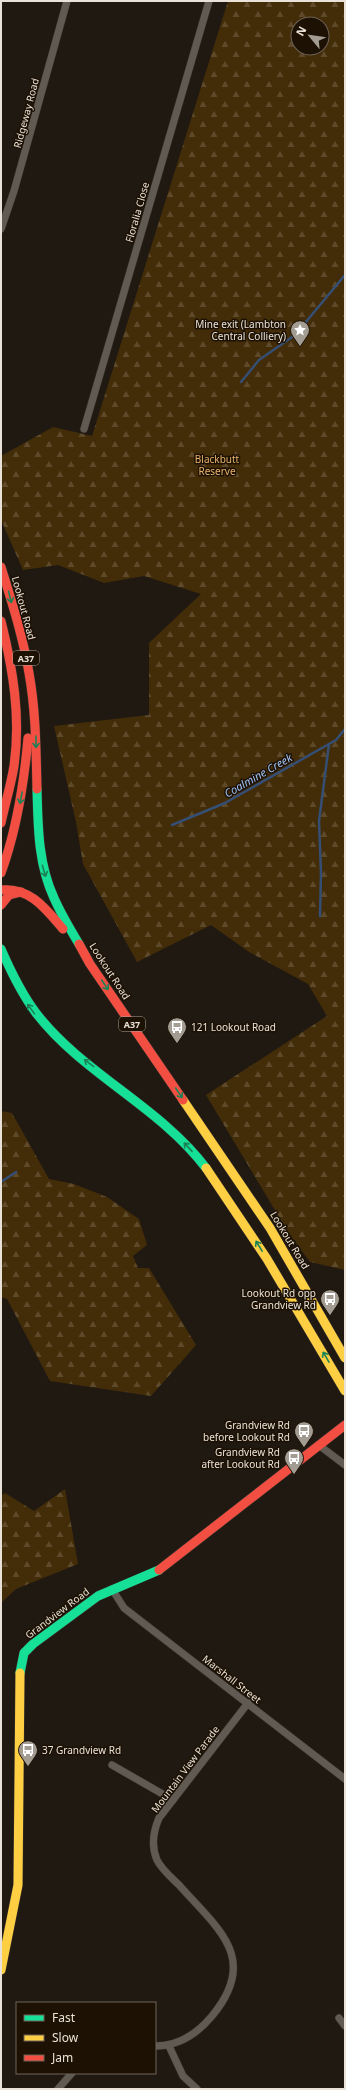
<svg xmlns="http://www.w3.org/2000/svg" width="346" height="2090" viewBox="0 0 346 2090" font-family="'Noto Sans',sans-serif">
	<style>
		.forest { fill: url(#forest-firs); fill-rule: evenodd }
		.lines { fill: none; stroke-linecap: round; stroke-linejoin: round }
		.stream { stroke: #354f74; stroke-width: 2.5 }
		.street-casing { stroke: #3a352f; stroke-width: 8 }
		.fast-casing { stroke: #3a352f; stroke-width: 10 }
		.slow-casing { stroke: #3a352f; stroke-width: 10 }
		.jam-casing { stroke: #3a352f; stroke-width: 10 }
		.street { stroke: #605a53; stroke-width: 7 }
		.fast { stroke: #16e098; stroke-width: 9 }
		.slow { stroke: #ffcf43; stroke-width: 9 }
		.jam { stroke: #f24e42; stroke-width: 9 }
		.oneway { stroke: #198355 }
		.labels { text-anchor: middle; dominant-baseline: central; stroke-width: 3; stroke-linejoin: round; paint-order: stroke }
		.shield { fill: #1c1103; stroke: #aca398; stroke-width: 1 }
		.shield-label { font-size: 9px; font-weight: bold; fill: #eae2d8 }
		.street-label { font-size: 10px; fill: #eae2d8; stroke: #1c1103 }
		.poi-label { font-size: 10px; fill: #eae2d8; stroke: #1c1103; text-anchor: end }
		.park-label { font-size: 10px; fill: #e8b36c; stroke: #1c1103 }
		.water-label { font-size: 11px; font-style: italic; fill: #9fc3f9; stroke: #1c1103 }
	</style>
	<defs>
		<pattern id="forest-firs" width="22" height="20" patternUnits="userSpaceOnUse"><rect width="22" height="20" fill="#432c08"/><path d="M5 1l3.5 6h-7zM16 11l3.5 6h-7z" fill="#5e4a2b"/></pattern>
	</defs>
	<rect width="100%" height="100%" fill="#201911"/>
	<!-- forest -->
	<g class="forest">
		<path d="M228,1H345V1270L310,1262L288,1232L206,1095L327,1016L308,984L249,952L211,925L137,962L83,864L76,822L54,726L149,715V643L201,594L144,576L104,583L58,565L23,570L1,520V456L53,427L92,436ZM298,24H322V48H298Z"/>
		<path d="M1,1111L12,1113L49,1179L74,1184L107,1197L139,1219L147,1245L133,1256L138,1268H149L196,1345L151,1396L50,1381L7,1299L1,1297Z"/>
		<path d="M65,1489L78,1564L16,1589L1,1603V1496L5,1493L34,1511Z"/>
	</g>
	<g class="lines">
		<!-- stream -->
		<g class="stream">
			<path d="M241,382L259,360L295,335L345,275"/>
			<path d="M172,825L225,803L336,740L345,729"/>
			<path d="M320,916L321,873L319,821L329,744"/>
			<path d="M1,1182L16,1172"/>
		</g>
		<defs>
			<g id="street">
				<path d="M1,229L14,191L67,1"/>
				<path d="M84,429L209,1"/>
				<path d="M320,1446L345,1465"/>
				<path d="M112,1589L124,1608L345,1779"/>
				<path d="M112,1765L173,1800"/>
				<path d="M339,2018L345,2026"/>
				<path d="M155,2046C178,2046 197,2034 212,2016C260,1958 218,1929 179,1885C172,1878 162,1870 157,1860C151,1846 153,1832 159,1818L248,1703"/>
				<path d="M169,2046L183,2076L197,2089"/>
				<path d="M58,2089L72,2073"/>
			</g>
			<g id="fast">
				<path d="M37,789C38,826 38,864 54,898C61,914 70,929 79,944"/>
				<path d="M1,949C11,972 21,993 36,1013C83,1074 159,1106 206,1168"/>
				<path d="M20,1673L24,1653L33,1644L98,1596L159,1570"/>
			</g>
			<g id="slow">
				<path d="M183,1100L270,1228L345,1358"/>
				<path d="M206,1168L267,1259L345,1391"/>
				<path d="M1,1970L18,1885L20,1673"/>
			</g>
			<g id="jam">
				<path d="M1,567C12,602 23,637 29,673C36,712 36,750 37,789"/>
				<path d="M1,621C13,669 21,717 14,766C11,785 5,804 1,823"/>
				<path d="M1,873C17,829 24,784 28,738"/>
				<path d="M1,890C30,887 46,909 63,929"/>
				<path d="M1,905L9,895L21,892"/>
				<path d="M79,944L90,964L183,1100"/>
				<path d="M159,1570L345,1425"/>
			</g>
		</defs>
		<!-- street casing -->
		<use href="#street" class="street-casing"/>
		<!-- fast casing -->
		<use href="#fast" class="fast-casing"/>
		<!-- slow casing -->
		<use href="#slow" class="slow-casing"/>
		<!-- jam casing -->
		<use href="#jam" class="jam-casing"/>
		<!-- street -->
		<use href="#street" class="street"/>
		<!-- fast -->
		<use href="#fast" class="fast"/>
		<!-- slow -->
		<use href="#slow" class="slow"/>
		<!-- jam -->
		<use href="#jam" class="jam"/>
	</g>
	<!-- one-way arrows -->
	<defs><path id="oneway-shaft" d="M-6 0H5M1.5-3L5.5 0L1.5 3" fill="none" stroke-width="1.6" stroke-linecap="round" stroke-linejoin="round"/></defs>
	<g class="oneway">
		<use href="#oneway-shaft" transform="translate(10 597) rotate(76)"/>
		<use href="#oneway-shaft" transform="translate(36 742) rotate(89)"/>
		<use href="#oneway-shaft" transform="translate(21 798) rotate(101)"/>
		<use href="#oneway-shaft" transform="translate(44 871) rotate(74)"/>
		<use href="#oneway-shaft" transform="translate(105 985) rotate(56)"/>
		<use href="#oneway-shaft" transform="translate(31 1009) rotate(-126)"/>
		<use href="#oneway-shaft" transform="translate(89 1063) rotate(-143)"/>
		<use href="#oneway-shaft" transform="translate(179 1093) rotate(56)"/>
		<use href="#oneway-shaft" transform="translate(188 1147) rotate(-133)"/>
		<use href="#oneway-shaft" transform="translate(259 1246) rotate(-122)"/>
		<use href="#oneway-shaft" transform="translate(326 1357) rotate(-120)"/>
	</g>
	<!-- icons -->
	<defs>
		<symbol id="sight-pin" viewBox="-11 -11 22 30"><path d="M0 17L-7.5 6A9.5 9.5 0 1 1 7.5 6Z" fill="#a39c92" stroke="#1c1103"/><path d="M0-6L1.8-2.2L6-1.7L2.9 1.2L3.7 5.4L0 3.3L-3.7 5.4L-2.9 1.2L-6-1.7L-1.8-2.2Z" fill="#fff"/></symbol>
		<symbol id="bus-pin" viewBox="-11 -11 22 30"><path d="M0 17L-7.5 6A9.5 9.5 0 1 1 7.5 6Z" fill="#a39c92" stroke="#1c1103"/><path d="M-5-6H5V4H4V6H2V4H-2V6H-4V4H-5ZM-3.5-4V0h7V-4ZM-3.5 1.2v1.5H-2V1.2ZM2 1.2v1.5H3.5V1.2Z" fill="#fff"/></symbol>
	</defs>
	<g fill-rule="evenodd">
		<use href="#sight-pin" x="289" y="319" width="22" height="30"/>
		<use href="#bus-pin" x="166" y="1016" width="22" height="30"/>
		<use href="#bus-pin" x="319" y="1288" width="22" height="30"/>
		<use href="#bus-pin" x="293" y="1420" width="22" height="30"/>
		<use href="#bus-pin" x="283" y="1447" width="22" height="30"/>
		<use href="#bus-pin" x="17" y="1739" width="22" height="30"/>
	</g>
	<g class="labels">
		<!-- shield labels -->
		<g class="shield">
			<rect x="13" y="651" width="26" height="14" rx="3"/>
			<rect x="119" y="1017" width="26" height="14" rx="3"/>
		</g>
		<g class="shield-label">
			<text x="26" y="658">A37</text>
			<text x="132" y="1024">A37</text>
		</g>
		<!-- street labels -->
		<g class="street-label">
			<text transform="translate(26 113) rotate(-75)">Ridgeway Road</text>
			<text transform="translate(137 212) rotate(-74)">Floralia Close</text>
			<text transform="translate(24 608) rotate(75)">Lookout Road</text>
			<text transform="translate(110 971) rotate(57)">Lookout Road</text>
			<text transform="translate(290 1240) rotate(59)">Lookout Road</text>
			<text transform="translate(57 1613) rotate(-37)">Grandview Road</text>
			<text transform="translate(232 1679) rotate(38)">Marshall Street</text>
			<text transform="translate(185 1769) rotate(-53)">Mountain View Parade</text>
		</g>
		<!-- poi labels -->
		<g class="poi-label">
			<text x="286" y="324">Mine exit (Lambton<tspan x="286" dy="12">Central Colliery)</tspan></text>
			<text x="191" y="1027" text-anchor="start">121 Lookout Road</text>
			<text x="316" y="1293">Lookout Rd opp<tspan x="316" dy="12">Grandview Rd</tspan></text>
			<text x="290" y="1425">Grandview Rd<tspan x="290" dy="12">before Lookout Rd</tspan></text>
			<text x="280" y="1452">Grandview Rd<tspan x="280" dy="12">after Lookout Rd</tspan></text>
			<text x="42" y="1750" text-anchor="start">37 Grandview Rd</text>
		</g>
		<!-- park labels -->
		<g class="park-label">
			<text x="217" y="459">Blackbutt<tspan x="217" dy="12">Reserve</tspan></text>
		</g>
		<!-- water labels -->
		<g class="water-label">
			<text transform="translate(258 775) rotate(-30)">Coalmine Creek</text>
		</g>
	</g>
	<!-- border -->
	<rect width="346" height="2090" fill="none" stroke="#eae2d8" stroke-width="4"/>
	<!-- legend -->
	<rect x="16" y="2002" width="140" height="72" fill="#1c1103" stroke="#6e6558"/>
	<rect x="24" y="2015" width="20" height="6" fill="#16e098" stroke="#6e6558"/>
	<text x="52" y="2022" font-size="12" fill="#eae2d8">Fast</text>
	<rect x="24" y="2035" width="20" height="6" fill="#ffcf43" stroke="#6e6558"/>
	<text x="52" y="2042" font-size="12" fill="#eae2d8">Slow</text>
	<rect x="24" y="2055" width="20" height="6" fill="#f24e42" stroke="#6e6558"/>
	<text x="52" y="2062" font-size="12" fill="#eae2d8">Jam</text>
	<!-- north arrow -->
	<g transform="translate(310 36) rotate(299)"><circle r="19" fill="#1c1103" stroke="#6e6558"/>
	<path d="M0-3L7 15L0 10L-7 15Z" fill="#a39c92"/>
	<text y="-6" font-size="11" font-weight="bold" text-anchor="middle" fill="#eae2d8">N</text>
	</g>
</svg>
